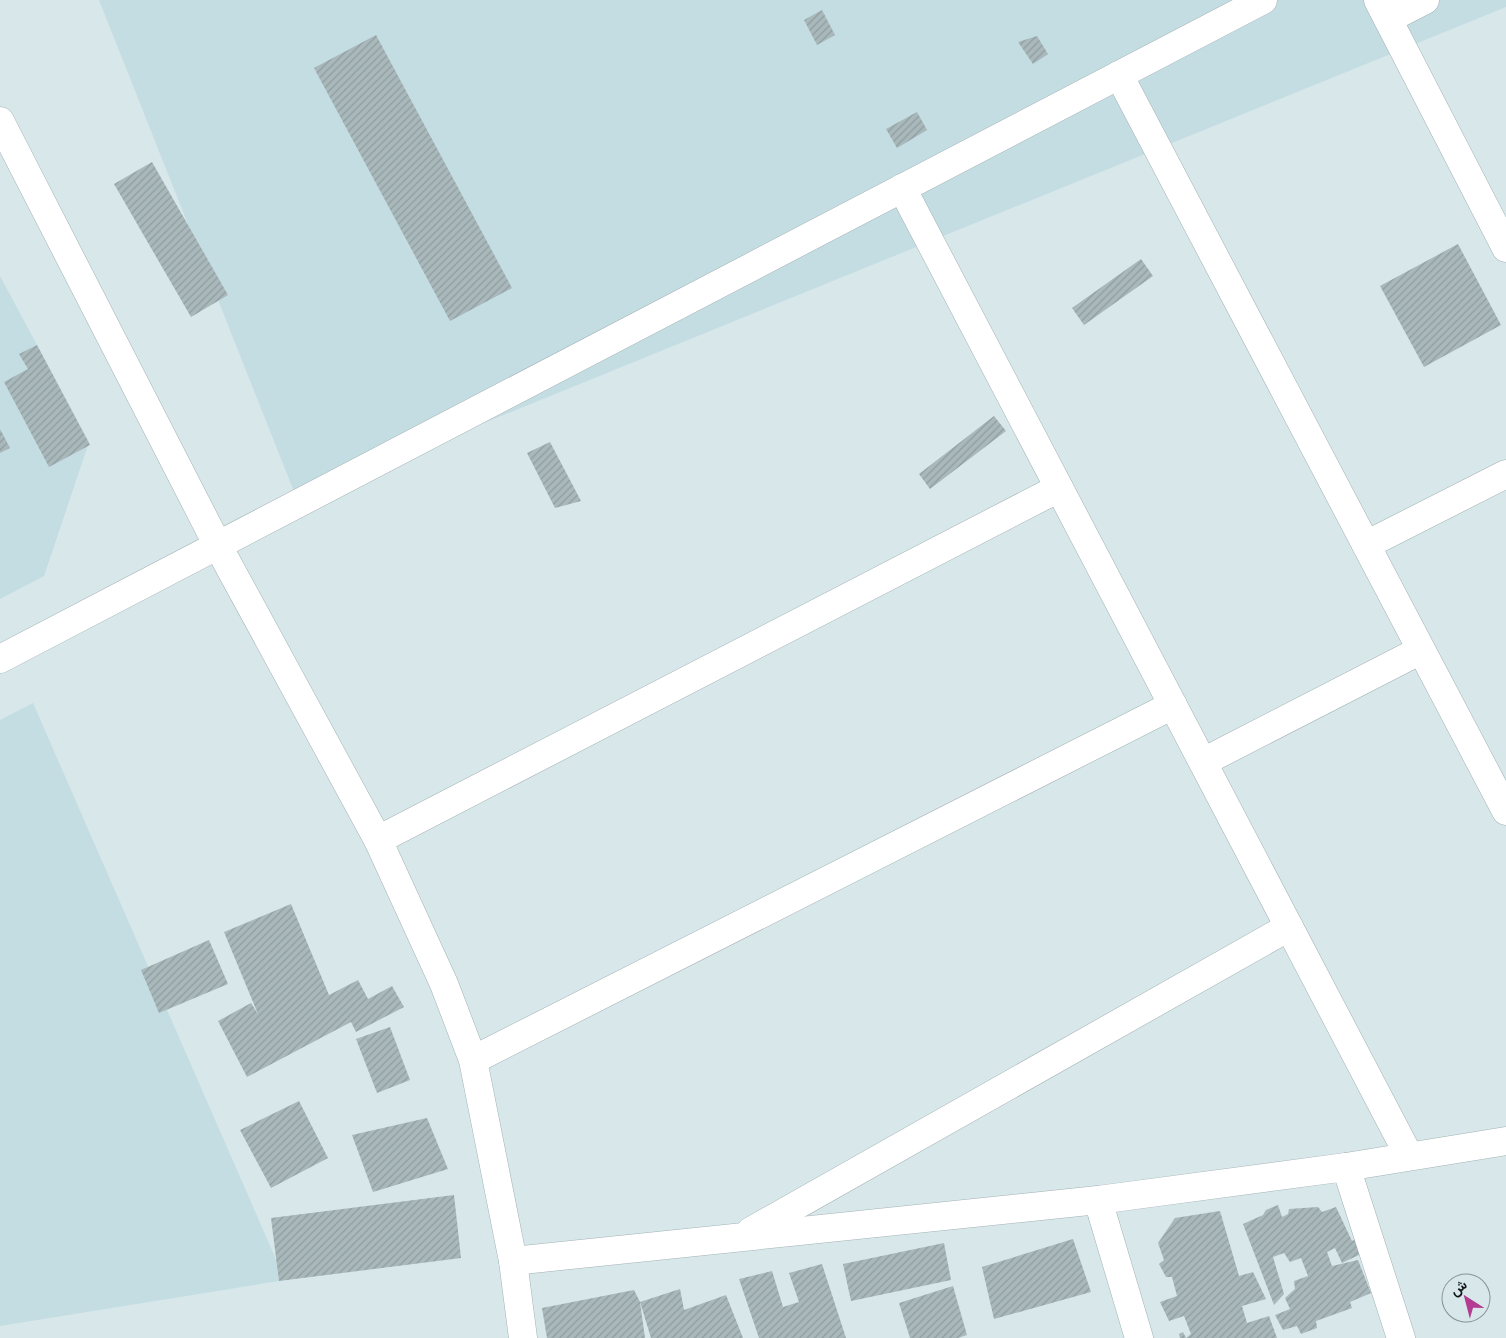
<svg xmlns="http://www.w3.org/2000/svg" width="1506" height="1338" viewBox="0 0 1506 1338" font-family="Manrope,Vazirmatn,sans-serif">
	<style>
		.built { fill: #c4dde2 }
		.building { fill: url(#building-hatch) }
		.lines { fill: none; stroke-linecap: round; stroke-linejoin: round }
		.minor-casing { stroke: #a3b2b5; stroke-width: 29 }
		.minor { stroke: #fff; stroke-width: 28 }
	</style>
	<defs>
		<pattern id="building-hatch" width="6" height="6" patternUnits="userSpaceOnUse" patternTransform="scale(1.25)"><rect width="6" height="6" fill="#a8b8bb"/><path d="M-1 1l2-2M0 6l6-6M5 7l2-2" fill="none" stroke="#909da0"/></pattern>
	</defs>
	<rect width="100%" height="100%" fill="#d7e7ea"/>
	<!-- built -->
	<g class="built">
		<path d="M99,0H1506V7L297,499Z"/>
		<path d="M0,276L89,442L44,576L0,599Z"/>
		<path d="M33,703L285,1280L0,1326V720Z"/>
	</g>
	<!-- building -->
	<g class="building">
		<path d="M822,10L835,35L817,45L804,20Z"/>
		<path d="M376,35L512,288L450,321L314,68Z"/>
		<path d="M1037,36L1048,54L1033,64L1018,42Z"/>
		<path d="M917,112L927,130L897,148L886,129Z"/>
		<path d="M152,162L228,295L191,317L114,184Z"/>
		<path d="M1458,244L1501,325L1424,367L1380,286Z"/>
		<path d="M1141,259L1153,276L1084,325L1072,308Z"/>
		<path d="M37,345L90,445L49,467L4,382L28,369L19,354Z"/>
		<path d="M994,416L1006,431L930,489L919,474Z"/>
		<path d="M0,429L10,448L0,453Z"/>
		<path d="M550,442L581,501L555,508L527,453Z"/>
		<path d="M291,904L329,995L358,980L368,999L392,986L404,1007L356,1032L351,1022L247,1077L218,1021L251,1003L258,1014L224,932Z"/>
		<path d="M209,940L228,984L159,1013L141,970Z"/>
		<path d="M390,1027L410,1080L377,1093L356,1039Z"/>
		<path d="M299,1101L328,1158L271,1188L240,1130Z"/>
		<path d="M427,1118L448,1169L373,1192L352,1135Z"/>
		<path d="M454,1195L461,1258L279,1281L271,1218Z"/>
		<path d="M1278,1205L1282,1217L1288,1214L1289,1209L1318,1207L1322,1212L1336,1207L1352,1241L1358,1237L1361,1254L1342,1263L1335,1248L1327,1252L1332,1266L1358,1260L1371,1293L1350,1302L1352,1308L1316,1321L1317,1328L1301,1334L1297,1326L1283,1330L1275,1315L1290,1309L1285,1298L1295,1289L1294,1281L1308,1276L1301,1258L1290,1262L1284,1253L1273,1257L1284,1294L1274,1305L1243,1224L1263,1215L1266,1210Z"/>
		<path d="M1220,1211L1239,1276L1253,1272L1266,1299L1242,1306L1247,1323L1269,1316L1277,1338H1180L1179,1334L1183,1332L1186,1338L1191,1334L1184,1316L1169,1321L1160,1302L1177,1296L1172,1277H1166L1159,1264L1164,1260L1158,1243L1175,1218Z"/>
		<path d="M1073,1239L1091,1292L994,1319L982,1267Z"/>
		<path d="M944,1243L951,1280L851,1301L843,1264Z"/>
		<path d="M822,1264L846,1338H759L739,1279L772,1271L783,1307L799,1302L789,1273Z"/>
		<path d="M953,1286L967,1335L958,1338H910L899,1303Z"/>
		<path d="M680,1289L684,1310L726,1295L743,1338H651L640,1302Z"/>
		<path d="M634,1290L640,1302L645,1338H547L542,1308Z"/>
	</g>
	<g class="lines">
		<defs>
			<g id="minor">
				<path d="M1378,0L1506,248"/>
				<path d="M1388,19L1425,0"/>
				<path d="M1119,75L1506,811"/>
				<path d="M0,121L218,546L378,840L444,984L473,1060L513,1261L523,1338"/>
				<path d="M902,188L1409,1156"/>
				<path d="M1366,545L1506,474"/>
				<path d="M0,659L1263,0"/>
				<path d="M1203,762L1421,650"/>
				<path d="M378,840L1059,488"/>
				<path d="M473,1060L1173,705"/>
				<path d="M1346,1167L1506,1141"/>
				<path d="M1098,1200L1139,1338"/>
				<path d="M751,1231L1289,927"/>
				<path d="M513,1261L1098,1200L1346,1167L1401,1338"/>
			</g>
		</defs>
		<!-- minor casing -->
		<use href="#minor" class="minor-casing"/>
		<!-- minor -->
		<use href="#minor" class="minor"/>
	</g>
	<!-- north arrow -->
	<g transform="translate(1466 1298) rotate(324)"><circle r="24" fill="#d7e7ea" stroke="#889496"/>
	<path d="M0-4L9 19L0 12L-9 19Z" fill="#b33c92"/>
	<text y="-8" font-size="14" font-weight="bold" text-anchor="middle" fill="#111718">ش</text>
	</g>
</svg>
